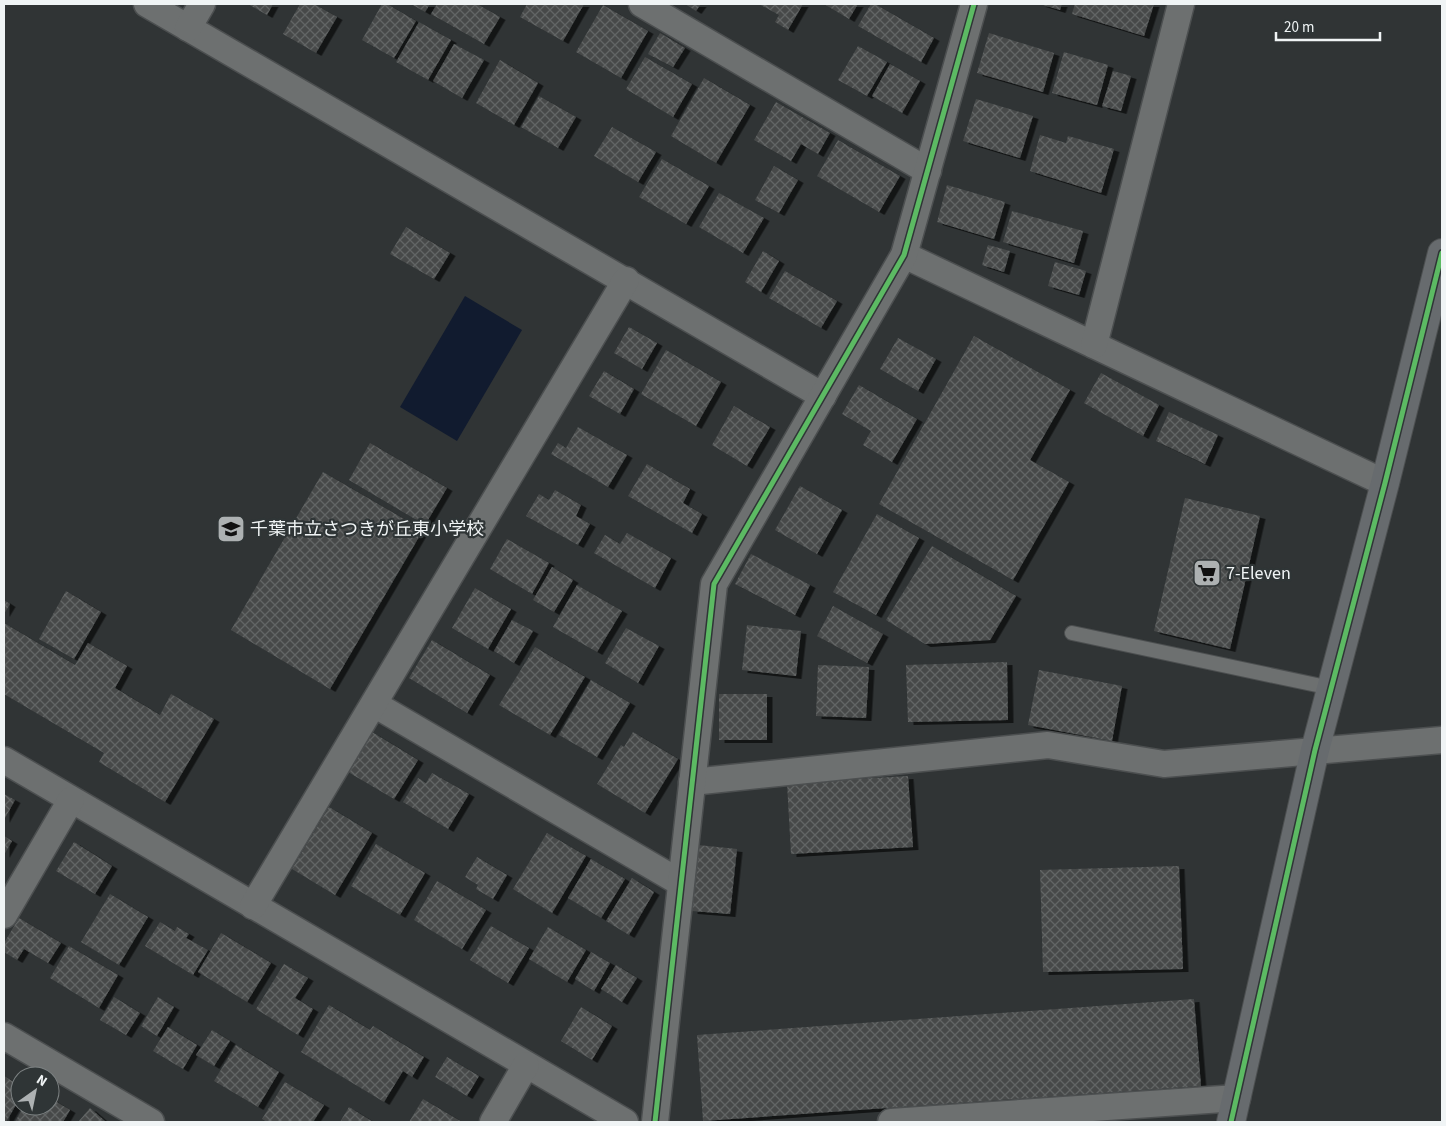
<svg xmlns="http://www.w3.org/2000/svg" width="1446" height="1126" viewBox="0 0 1446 1126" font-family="'Source Sans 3','Noto Sans JP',sans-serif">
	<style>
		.water { fill: #111b2f }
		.building { fill: url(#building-cross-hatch); filter: url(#shadow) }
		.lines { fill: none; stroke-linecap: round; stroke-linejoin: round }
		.lane-casing { stroke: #4c4f50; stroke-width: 16 }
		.street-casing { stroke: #4c4f50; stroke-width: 29 }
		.secondary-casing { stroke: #4c4f50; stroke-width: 30 }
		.lane { stroke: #6d7070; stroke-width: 14 }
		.street { stroke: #6d7070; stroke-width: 26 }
		.secondary { stroke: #676b6e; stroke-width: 28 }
		.cycleway-casing { stroke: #2f3536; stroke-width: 8 }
		.cycleway { stroke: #5cba63; stroke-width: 5 }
		.labels { text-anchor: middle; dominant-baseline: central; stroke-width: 4.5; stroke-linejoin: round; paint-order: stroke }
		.poi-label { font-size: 18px; fill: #f0f4f5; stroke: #2f3536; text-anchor: start }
	</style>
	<defs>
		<pattern id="building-cross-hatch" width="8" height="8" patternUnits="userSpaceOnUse" patternTransform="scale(1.25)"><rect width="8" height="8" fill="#474a4a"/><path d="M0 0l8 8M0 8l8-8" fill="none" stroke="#626565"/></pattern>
		<filter id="shadow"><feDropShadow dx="5.5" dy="3" stdDeviation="0" flood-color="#0009"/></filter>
	</defs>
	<rect width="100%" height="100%" fill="#303435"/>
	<!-- water -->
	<path class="water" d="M465,296L522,330L457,441L400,407Z"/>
	<!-- building -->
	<g class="building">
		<path d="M248,4H273L267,15Z"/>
		<path d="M300,4H314L337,17L316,53L283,34Z"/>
		<path d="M382,4H387L416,21L394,58L362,40Z"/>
		<path d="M411,4H430L425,12Z"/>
		<path d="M437,4H477L500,17L484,44L431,14Z"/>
		<path d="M527,4H584L563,41L520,17Z"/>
		<path d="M685,4H701L696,11Z"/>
		<path d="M759,4H803L788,30L775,22L779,15Z"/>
		<path d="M824,4H858L849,19Z"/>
		<path d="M871,4H875L934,38L921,62L858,26Z"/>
		<path d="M1040,4H1062L1060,10Z"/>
		<path d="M1075,4H1154L1144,36L1072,14Z"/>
		<path d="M603,5L648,31L621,78L576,52Z"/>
		<path d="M419,22L451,40L428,80L396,62Z"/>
		<path d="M660,33L685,48L673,67L648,54Z"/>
		<path d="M989,33L1054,53L1043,92L977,73Z"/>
		<path d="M454,44L484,60L462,98L433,81Z"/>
		<path d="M858,46L887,62L867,96L838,80Z"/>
		<path d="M1064,52L1108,65L1097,105L1052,93Z"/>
		<path d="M645,57L692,84L673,117L626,89Z"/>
		<path d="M500,60L538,83L514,125L476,103Z"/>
		<path d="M890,64L920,81L902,113L872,96Z"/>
		<path d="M1113,71L1131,76L1121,111L1102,106Z"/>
		<path d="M704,78L750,105L716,163L671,136Z"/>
		<path d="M539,96L576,117L558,148L521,127Z"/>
		<path d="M976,99L1033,116L1020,158L963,141Z"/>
		<path d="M776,102L830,133L818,154L801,144L791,161L754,140Z"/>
		<path d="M612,127L656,152L638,182L594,156Z"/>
		<path d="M1040,135L1066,143L1068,136L1114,149L1101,193L1030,171Z"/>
		<path d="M838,140L900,176L879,212L817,176Z"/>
		<path d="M662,159L709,186L686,224L639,197Z"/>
		<path d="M774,166L798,180L779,213L755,200Z"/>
		<path d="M947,185L1005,202L994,239L937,222Z"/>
		<path d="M719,193L764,218L743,253L699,227Z"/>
		<path d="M1012,211L1083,231L1074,263L1003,242Z"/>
		<path d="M406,227L450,253L434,279L390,254Z"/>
		<path d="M988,245L1010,251L1004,272L982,265Z"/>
		<path d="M763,251L779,261L761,292L745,282Z"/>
		<path d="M1055,262L1086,271L1079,295L1048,286Z"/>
		<path d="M785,271L837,301L821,328L769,298Z"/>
		<path d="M629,327L657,343L642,369L614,353Z"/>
		<path d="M974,336L1070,390L1030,460L1069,482L1013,580L879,504Z"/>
		<path d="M898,338L936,359L918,391L880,369Z"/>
		<path d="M666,350L721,382L696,426L641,394Z"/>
		<path d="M604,371L634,389L620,414L589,396Z"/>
		<path d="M1101,373L1159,405L1143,436L1084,403Z"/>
		<path d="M859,385L917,419L892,462L863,445L871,431L842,414Z"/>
		<path d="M734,406L770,427L747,466L712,445Z"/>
		<path d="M1169,412L1218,435L1205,464L1156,441Z"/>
		<path d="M578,427L627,455L608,487L551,454L558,443L566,448Z"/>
		<path d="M370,443L447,488L425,525L349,480Z"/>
		<path d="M647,464L690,489L683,503L702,514L692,533L628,496Z"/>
		<path d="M323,472L423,530L330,689L231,630Z"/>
		<path d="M800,486L842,510L817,554L775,530Z"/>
		<path d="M555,490L581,505L576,516L590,524L578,545L526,516L539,494L549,500Z"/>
		<path d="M1185,498L1260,516L1230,649L1154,631Z"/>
		<path d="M877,514L919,538L876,615L833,592Z"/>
		<path d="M627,533L671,558L655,588L594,553L605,535L620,544Z"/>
		<path d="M507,539L549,563L532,594L490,569Z"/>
		<path d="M932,546L1016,596L990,640L925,644L886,620Z"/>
		<path d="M751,554L810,585L795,615L735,584Z"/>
		<path d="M552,567L573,580L554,612L533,600Z"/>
		<path d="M577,585L622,611L597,652L553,627Z"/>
		<path d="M475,588L511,609L488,649L452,628Z"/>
		<path d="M66,591L101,612L74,659L39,639Z"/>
		<path d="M4,600L10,604L4,614Z"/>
		<path d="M833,606L883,634L867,663L817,636Z"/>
		<path d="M512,620L533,631L514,663L494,651Z"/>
		<path d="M4,623L75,665L88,643L127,666L115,688L160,715L171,694L214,719L165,802L99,762L104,753L4,694Z"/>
		<path d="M747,625L801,631L796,676L742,670Z"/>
		<path d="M626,628L659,646L638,683L605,663Z"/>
		<path d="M432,640L490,675L467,713L409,678Z"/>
		<path d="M535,647L585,677L550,735L499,705Z"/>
		<path d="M1007,662L1008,720L908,722L906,665Z"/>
		<path d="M818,665L869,667L866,718L816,716Z"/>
		<path d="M1039,670L1122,686L1112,741L1028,725Z"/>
		<path d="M591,680L630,703L597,757L559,735Z"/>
		<rect x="719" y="694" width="48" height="46"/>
		<path d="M372,732L418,760L394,799L348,772Z"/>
		<path d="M633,732L678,759L645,813L597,784L621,745L624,747Z"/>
		<path d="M432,773L469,794L448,829L403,802L418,778L426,783Z"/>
		<path d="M908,776L913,847L791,854L787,783Z"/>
		<path d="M4,794L15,800L4,820Z"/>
		<path d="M329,807L372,833L335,895L292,869Z"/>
		<path d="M547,833L586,856L552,913L513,889Z"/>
		<path d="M4,836L12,841L4,855Z"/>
		<path d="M74,842L112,866L95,894L56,871Z"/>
		<path d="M376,844L425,873L400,915L351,886Z"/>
		<path d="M698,845L737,849L730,914L692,911Z"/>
		<path d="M477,857L507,875L493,899L476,889L478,885L465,877Z"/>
		<path d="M591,859L625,879L601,918L568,898Z"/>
		<path d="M1179,866L1183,969L1043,972L1040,870Z"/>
		<path d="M632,878L654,892L629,935L606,921Z"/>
		<path d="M437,881L486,910L462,949L414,920Z"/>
		<path d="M110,894L148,917L119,965L81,942Z"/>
		<path d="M19,918L61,943L48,963L24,949L17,960L4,952V943Z"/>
		<path d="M160,922L175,931L177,927L189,934L186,938L208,950L193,975L145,946Z"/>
		<path d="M491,926L529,948L508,983L470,960Z"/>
		<path d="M548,927L586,950L567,982L529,959Z"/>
		<path d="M221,933L271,963L247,1002L198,972Z"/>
		<path d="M69,946L118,975L99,1008L50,978Z"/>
		<path d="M591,952L610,963L594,991L575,979Z"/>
		<path d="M284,964L308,978L295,998L313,1009L298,1035L256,1009Z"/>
		<path d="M616,965L637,978L622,1002L601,989Z"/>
		<path d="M114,997L140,1013L126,1035L100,1020Z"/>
		<path d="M158,997L174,1007L157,1036L141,1026Z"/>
		<path d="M1194,999L1201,1086L703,1121L697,1035Z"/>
		<path d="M329,1005L370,1030L373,1026L424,1057L412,1077L403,1071L384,1102L301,1052Z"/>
		<path d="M581,1007L612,1026L592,1060L561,1041Z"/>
		<path d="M168,1027L197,1045L183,1069L153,1051Z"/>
		<path d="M212,1030L230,1041L214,1066L196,1055Z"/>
		<path d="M236,1045L279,1072L258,1107L214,1081Z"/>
		<path d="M447,1057L479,1076L467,1096L435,1077Z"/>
		<path d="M4,1076L20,1086V1098L6,1122H4Z"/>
		<path d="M285,1082L324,1105L313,1122H267L262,1119Z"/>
		<path d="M50,1098L70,1110L63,1122H15L24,1106H50Z"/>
		<path d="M423,1099L462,1122H409Z"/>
		<path d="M349,1107L373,1122H340Z"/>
		<path d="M90,1108L106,1122H78Z"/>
	</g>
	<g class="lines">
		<defs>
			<path id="lane" d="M1072,633L1331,688"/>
			<g id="street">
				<path d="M147,4L823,396"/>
				<path d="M642,4L928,171"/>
				<path d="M188,28L202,4"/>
				<path d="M904,255L1385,483"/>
				<path d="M1094,345L1181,4"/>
				<path d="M374,704L681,883"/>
				<path d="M4,760L625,1122"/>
				<path d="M692,782L1048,745L1164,764L1442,740"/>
				<path d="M253,906L626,280"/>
				<path d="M4,915L71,800"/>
				<path d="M4,1036L151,1122"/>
				<path d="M493,1122L526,1065"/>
				<path d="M655,1122L714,584L904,255L974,4"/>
				<path d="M891,1122L1237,1098"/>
			</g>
			<path id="secondary" d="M1231,1122L1315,750L1385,483L1442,253"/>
		</defs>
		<!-- lane casing -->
		<use href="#lane" class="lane-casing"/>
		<!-- street casing -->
		<use href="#street" class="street-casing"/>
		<!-- secondary casing -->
		<use href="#secondary" class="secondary-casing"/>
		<!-- lane -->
		<use href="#lane" class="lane"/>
		<!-- street -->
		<use href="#street" class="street"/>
		<!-- secondary -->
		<use href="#secondary" class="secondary"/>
		<defs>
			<g id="cycleway">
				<path d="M655,1122L714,584L904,255L974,4"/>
				<path d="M1231,1122L1315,750L1385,483L1442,253"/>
			</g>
		</defs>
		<!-- cycleway casing -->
		<use href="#cycleway" class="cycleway-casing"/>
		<!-- cycleway -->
		<use href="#cycleway" class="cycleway"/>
	</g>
	<!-- icons -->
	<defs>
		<symbol id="school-square" viewBox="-11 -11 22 22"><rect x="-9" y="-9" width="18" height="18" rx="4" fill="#adb1b2" stroke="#2f3536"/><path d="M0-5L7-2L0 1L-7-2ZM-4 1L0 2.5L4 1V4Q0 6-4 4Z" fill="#111"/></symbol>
		<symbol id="supermarket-square" viewBox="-11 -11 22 22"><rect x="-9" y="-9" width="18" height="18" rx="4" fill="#adb1b2" stroke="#2f3536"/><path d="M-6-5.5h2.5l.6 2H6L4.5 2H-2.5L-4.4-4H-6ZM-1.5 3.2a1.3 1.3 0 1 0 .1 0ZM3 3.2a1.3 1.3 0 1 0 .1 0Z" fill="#111"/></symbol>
	</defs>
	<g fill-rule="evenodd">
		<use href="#school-square" x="215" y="513" width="32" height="32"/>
		<use href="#supermarket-square" x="1191" y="557" width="32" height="32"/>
	</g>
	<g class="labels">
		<!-- poi labels -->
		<g class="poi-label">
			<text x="250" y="529">千葉市立さつきが丘東小学校</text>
			<text x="1226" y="573">7-Eleven</text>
		</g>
	</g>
	<!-- border -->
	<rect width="1446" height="1126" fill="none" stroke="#f0f4f5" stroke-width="10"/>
	<!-- north arrow -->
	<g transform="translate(35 1091) rotate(33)"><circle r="24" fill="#2f3536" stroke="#7c8182"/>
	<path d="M0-4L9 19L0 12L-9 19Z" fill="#adb1b2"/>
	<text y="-8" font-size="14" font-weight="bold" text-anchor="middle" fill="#f0f4f5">N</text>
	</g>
	<!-- scale -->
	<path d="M1276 32v8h104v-8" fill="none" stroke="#f0f4f5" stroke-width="2.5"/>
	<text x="1284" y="32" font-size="15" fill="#f0f4f5" stroke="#2f3536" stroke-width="4" paint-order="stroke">20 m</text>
</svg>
